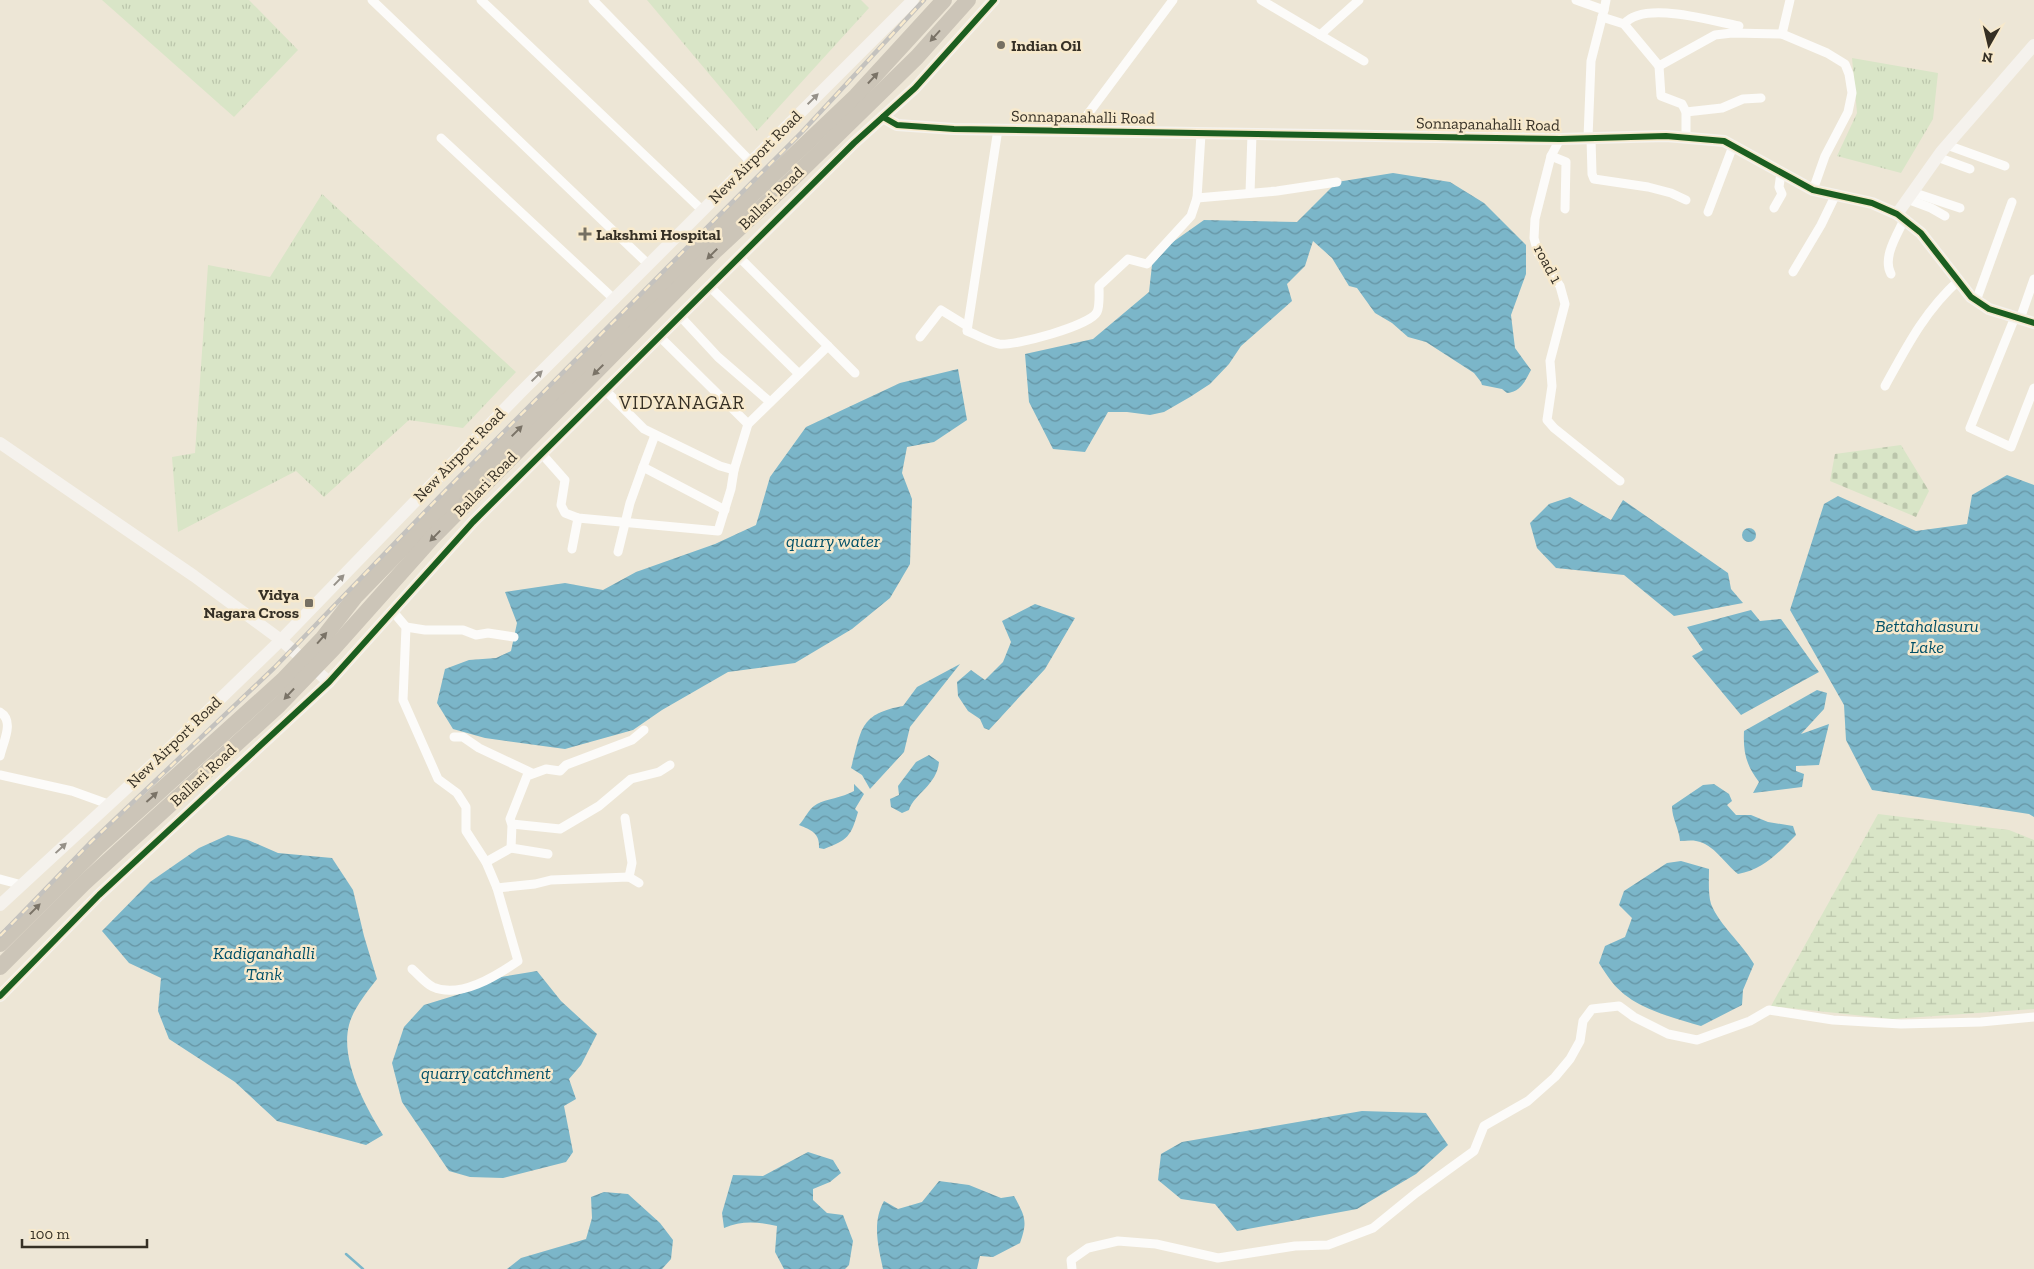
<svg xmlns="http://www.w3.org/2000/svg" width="2034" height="1269" viewBox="0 0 2034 1269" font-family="'Zilla Slab',serif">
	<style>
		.grass { fill: url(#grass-tufts) }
		.wetland { fill: url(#wetland-marsh) }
		.cemetery { fill: url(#cemetery-stones) }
		.water { fill: url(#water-waves) }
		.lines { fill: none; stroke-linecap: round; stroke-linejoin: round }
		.stream { stroke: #7bb6c9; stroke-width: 2.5 }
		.street { stroke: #fcfbf9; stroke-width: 9 }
		.secondary { stroke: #f5f2ed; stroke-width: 12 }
		.highway { stroke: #ccc5b8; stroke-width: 16 }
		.rail-casing { stroke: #c4c2be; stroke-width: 4.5 }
		.rail { stroke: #f7e9cc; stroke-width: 2.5; stroke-dasharray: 8; stroke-linecap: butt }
		.cycleway-casing { stroke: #f7e9cc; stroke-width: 9 }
		.cycleway { stroke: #1b5e20; stroke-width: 6 }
		.oneway { fill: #7a7367 }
		.oneway2 { fill: #969189 }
		.poi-dot { fill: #767063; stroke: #f7e9cc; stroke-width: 2 }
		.labels { text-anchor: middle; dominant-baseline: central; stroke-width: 5; stroke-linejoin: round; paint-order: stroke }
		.poi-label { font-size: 16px; font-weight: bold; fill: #363025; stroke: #f7e9cc; text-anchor: start }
		.street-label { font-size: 16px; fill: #363025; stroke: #f7e9cc }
		.water-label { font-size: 18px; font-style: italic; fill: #025068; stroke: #f7e9cc }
		.quarter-label { font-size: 19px; letter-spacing: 1px; fill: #363025; stroke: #f7e9cc }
	</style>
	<defs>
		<pattern id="grass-tufts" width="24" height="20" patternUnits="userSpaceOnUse" patternTransform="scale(1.25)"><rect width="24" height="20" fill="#d9e5c7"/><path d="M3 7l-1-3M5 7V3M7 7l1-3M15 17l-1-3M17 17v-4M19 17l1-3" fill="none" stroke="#bbc5ab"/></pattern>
		<pattern id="wetland-marsh" width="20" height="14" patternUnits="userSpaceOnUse" patternTransform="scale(1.25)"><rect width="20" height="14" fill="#d9e5c7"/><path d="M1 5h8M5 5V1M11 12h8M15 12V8" fill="none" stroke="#bbc5ab"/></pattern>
		<pattern id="cemetery-stones" width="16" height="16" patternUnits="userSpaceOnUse" patternTransform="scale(1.25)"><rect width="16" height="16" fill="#d9e5c7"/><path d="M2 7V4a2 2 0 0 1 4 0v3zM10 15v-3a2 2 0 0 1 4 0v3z" fill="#bbc5ab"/></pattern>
		<pattern id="water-waves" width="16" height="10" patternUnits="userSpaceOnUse" patternTransform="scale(1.25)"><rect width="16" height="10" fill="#7bb6c9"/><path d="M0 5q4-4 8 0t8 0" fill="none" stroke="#6694a3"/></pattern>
	</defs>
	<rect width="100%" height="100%" fill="#ede6d6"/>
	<!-- grass -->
	<g class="grass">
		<path d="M102,0H249L298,50L234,117Z"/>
		<path d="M647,0H861L869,8L757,131Z"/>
		<path d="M1852,58L1938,73L1933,119L1901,173L1837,156L1857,113Z"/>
		<path d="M322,194L516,372L463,428L409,420L324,497L296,471L178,532L172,457L195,453L208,265L270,277Z"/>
	</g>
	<!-- wetland -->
	<path class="wetland" d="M1878,814L2009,830L2034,840V1009L1892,1019L1771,1006Z"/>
	<!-- cemetery -->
	<path class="cemetery" d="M1901,445L1929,491L1916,517L1830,481L1835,454Z"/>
	<!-- water -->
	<g class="water">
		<path d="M1393,173L1450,182L1484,203L1526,245V274L1511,315L1515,348L1531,370C1525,381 1521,392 1507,393L1502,389L1482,385L1481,382L1474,373L1426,342L1408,337L1392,323L1375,313L1357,288L1349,286L1332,258L1313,241L1305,266L1287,284L1292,301L1241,346L1229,364L1210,384L1190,397L1164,412L1150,415L1127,412H1108L1085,452L1053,449L1029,402L1025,354L1093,339L1149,292L1153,256L1204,220L1297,222L1337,182Z"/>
		<path d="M958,369L967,420L934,442L907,447L902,473L912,499L910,564L890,598L852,629L795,663L728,672L662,710L633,730L565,749L485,738L453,729L437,703L445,669L469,660L496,658L511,651L517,623L505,592L565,583L603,590L636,572L715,544L756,525L770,477L806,427L900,383Z"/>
		<path d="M2007,475L2034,485V817L2029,814L1872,790L1846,740L1844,705L1790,610L1824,504L1838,496L1916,531L1967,524L1972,495Z"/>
		<path d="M1570,497L1611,520L1623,500L1728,573L1731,589L1743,603L1674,616L1624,575L1556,568L1537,548L1530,523L1549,504Z"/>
		<circle cx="1749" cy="535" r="7"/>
		<path d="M1035,604L1075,618L1045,669L989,730L984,728L980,719L968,711L958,696L957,682L971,670L985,680L1003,662L1011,642L1002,621Z"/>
		<path d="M1751,610L1760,621L1781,619L1819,672L1741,715L1692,656L1703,650L1687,627Z"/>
		<path d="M960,664L910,727L904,752L870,789L862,775L851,768C862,729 859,714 903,706L917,687Z"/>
		<path d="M1817,690L1827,693L1824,709L1801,734L1829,724L1819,765L1796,766V771L1804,774L1802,787L1753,793L1759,782C1746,765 1743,752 1744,731Z"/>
		<path d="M929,755L939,762C937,785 914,794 909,810L902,813L891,807L890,799L899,795L898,786L916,762Z"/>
		<path d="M854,784L864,794L855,809L858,812C851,836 848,840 824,849L819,848C820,833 811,830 799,825C806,818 807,810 817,804C826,799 842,798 854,791Z"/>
		<path d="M1714,784L1729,794L1732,801L1727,805L1736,815H1751L1768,822L1793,826L1796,835C1779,852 1763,870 1738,874C1725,864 1714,844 1696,841C1691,840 1685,841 1680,841C1679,828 1672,819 1672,806L1703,785Z"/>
		<path d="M228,835L248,840L278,853L332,858L353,890L364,936L377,979C367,992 353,1009 349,1025C340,1060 365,1106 383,1135L366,1145L277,1121L235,1082L169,1039L158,1011L161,978L129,963L102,931L150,882L199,848Z"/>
		<path d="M1681,861L1709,869C1709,879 1708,894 1711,904C1720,926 1741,942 1754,964L1743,990L1742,1005L1701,1026C1671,1017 1632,1008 1612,982C1607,976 1603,969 1599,963L1605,946L1625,937L1632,918L1619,905L1624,891L1667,863Z"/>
		<path d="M537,971L561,1001L597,1034L581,1065L569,1079L576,1099L564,1106L573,1152L566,1162L503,1178L470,1177L449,1171L402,1102L392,1063L404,1027L424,1005L463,993L501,977Z"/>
		<path d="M1362,1111L1426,1113L1448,1145L1416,1174L1357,1209L1237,1231L1215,1204L1181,1199L1158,1180L1161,1154L1182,1142Z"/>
		<path d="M808,1152L833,1160L841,1173L830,1182L813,1189V1200L827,1213L843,1215L853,1241L849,1265L845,1269H784L775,1252L777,1226C759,1222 742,1220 724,1228L722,1213L733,1175L763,1176Z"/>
		<path d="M939,1181L969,1185L1001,1198L1014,1196C1025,1216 1028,1221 1020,1243L993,1257L980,1256L977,1269H883C878,1246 872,1222 884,1201L898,1209L922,1202Z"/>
		<path d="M604,1192L628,1194L660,1223L673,1240L671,1259L662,1269H507L521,1258L586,1239L592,1218L591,1197Z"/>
	</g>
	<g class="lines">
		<!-- stream -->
		<path class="stream" d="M346,1254L363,1269"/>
		<!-- street -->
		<g class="street">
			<path d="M372,0L649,265"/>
			<path d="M481,0L702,210"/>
			<path d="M593,0L750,161"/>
			<path d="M1261,0L1364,61"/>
			<path d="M1576,0L1604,10L1591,61L1588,138"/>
			<path d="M1604,10L1606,0"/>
			<path d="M1602,17L1624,24L1659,66L1715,35L1732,33L1782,34L1827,53L1845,64L1849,74L1852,93L1848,112L1825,156L1813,190"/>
			<path d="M1624,24C1644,0 1711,21 1739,26"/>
			<path d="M1782,34L1790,0"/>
			<path d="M1320,35L1359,0"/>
			<path d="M1659,66L1661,96L1682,104L1686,112V138"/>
			<path d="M1686,112L1722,108L1743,99L1761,98"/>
			<path d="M998,129L967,331C977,335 989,342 999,344C1015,346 1090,326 1097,312C1100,306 1099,294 1099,286L1128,259L1147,264L1191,216L1197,198"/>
			<path d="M1076,130L1173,0"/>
			<path d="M1201,134L1197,198L1277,191L1337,182"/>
			<path d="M441,138L615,300"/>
			<path d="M1591,138L1592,174L1594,179L1648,187L1671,193L1686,200"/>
			<path d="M1560,139L1551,156L1535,219L1534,238L1538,253L1560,286L1565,304L1550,361L1552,386L1547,420L1554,428L1620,481"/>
			<path d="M1947,145L2005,166"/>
			<path d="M1551,156L1566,162L1565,209"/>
			<path d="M1937,157L1970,169"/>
			<path d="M1912,192L1960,208"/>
			<path d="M1250,193L1252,134"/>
			<path d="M1907,199L1931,208L1945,216"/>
			<path d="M1774,208L1782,194L1779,187L1781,173"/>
			<path d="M1708,212L1733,146"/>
			<path d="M1793,272L1821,225L1836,194"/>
			<path d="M1891,274C1882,258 1897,235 1904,220"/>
			<path d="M709,286L799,374"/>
			<path d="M1976,301L2012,202"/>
			<path d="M680,316L718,357L770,402"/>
			<path d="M2015,317L1970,428L2011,447L2034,388"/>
			<path d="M2020,319L2034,279"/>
			<path d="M659,336L748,424"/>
			<path d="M920,337L941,310L967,326"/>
			<path d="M828,346L855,373"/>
			<path d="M1885,386C1907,346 1924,312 1959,280"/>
			<path d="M605,390L644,429L720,466L734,470L748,424L828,346L739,257"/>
			<path d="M655,435L643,467L725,510"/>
			<path d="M542,454L565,480L561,505L565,513L578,518L718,531L731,489L734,470"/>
			<path d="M572,549L578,518"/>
			<path d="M618,552L630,503L643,467"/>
			<path d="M395,614L406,627L403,700L438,779L457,793L466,807V831L486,862L497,888L518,961C496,976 460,999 433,987C425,983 419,975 412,969"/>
			<path d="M406,627L425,630H463L476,635L488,633L514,637"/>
			<path d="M0,712C15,721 3,742 0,756"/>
			<path d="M454,737H463L479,748L532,773"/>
			<path d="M0,775L72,791L108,804"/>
			<path d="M625,818L632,863L629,877"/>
			<path d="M512,824L560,829L599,806L631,779L659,772L670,765"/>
			<path d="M511,848L548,854"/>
			<path d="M486,862L511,848L512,825L510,819L527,776L546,769L560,771L566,765L632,740L644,730"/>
			<path d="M0,879L22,885"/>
			<path d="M497,888L535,884L551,880L629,877L639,883"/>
			<path d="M1072,1269L1071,1260L1088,1248L1118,1241L1156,1244L1218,1258L1295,1246L1328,1245L1373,1228L1416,1193L1474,1151L1484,1126L1528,1101L1555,1077L1570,1059L1580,1041L1583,1021L1592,1009L1619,1006L1634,1017L1668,1034L1697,1040L1750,1021L1769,1010L1833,1020L1901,1024L1981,1022L2034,1017"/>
		</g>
		<!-- secondary -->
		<g class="secondary">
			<path d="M883,117L897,125L954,129L1560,139L1666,136L1724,141L1813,190L1872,203L1897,214L1921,233L1971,297L1989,309L2034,323"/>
			<path d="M1897,214L1941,152L2034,45"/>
			<path d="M0,443L194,576L281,640L329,682"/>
			<path d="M0,905L156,761L281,640L520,393L913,0"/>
			<path d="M0,996L99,895L329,682L473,522L854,143L915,88L994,0"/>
		</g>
		<!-- highway -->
		<g class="highway">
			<path d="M0,944L98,847L283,680L323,638L355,597L488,460L711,234L856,96L944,0"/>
			<path d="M0,967L84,883L279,705L333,649L432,538L715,251L786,185L917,57L968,0"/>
		</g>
		<defs>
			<path id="rail" d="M0,936L90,843L274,668L447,489L801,133L924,0"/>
		</defs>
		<!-- rail casing -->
		<use href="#rail" class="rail-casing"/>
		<!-- rail -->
		<use href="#rail" class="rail"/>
		<defs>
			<g id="cycleway">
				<path d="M883,117L897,125L954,129L1560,139L1666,136L1724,141L1813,190L1872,203L1897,214L1921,233L1971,297L1989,309L2034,323"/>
				<path d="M0,996L99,895L329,682L473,522L854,143L915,88L994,0"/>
			</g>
		</defs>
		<!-- cycleway casing -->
		<use href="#cycleway" class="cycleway-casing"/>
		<!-- cycleway -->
		<use href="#cycleway" class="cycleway"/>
	</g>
	<!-- one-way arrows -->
	<defs><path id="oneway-solid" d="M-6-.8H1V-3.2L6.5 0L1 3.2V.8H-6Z" transform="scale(1.25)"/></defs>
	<g class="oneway">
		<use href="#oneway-solid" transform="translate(935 36) rotate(132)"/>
		<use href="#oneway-solid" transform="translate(873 78) rotate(-47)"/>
		<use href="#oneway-solid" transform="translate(712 254) rotate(135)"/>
		<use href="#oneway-solid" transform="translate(598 370) rotate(135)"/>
		<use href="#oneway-solid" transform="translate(517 431) rotate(-45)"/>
		<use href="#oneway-solid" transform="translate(435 536) rotate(134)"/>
		<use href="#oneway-solid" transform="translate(322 638) rotate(-49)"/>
		<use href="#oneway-solid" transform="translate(289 694) rotate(133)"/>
		<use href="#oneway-solid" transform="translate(152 797) rotate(-42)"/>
		<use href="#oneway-solid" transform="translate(35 909) rotate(-45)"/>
	</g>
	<g class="oneway2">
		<use href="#oneway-solid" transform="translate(813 99) rotate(-44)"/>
		<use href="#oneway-solid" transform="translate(537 376) rotate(-44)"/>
		<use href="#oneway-solid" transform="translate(339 580) rotate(-46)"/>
		<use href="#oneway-solid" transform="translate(61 848) rotate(-43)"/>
	</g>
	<!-- markers -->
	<g class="poi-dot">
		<circle cx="1001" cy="45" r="5"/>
		<path d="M582.5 226.5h5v5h5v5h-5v5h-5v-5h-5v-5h5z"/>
		<rect x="304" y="598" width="10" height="10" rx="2.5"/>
	</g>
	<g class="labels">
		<!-- poi labels -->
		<g class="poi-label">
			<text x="1011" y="45">Indian Oil</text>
			<text x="596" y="234">Lakshmi Hospital</text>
			<text x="299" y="594" text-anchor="end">Vidya<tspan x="299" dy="18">Nagara Cross</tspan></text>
		</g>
		<!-- street labels -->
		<g class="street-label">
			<text transform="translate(1083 117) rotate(1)">Sonnapanahalli Road</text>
			<text transform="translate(1488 124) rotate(1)">Sonnapanahalli Road</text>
			<text transform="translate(755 157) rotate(-45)">New Airport Road</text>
			<text transform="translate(771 198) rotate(-44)">Ballari Road</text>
			<text transform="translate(1548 264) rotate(62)">road 1</text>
			<text transform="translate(459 455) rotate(-46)">New Airport Road</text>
			<text transform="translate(485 484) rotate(-46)">Ballari Road</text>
			<text transform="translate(174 742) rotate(-44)">New Airport Road</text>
			<text transform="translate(203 775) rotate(-43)">Ballari Road</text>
		</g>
		<!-- water labels -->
		<g class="water-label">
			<text x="833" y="541">quarry water</text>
			<text x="1927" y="626">Bettahalasuru<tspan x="1927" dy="21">Lake</tspan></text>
			<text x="264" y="953">Kadiganahalli<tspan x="264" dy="21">Tank</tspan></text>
			<text x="486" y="1073">quarry catchment</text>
		</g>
		<!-- quarter labels -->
		<g class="quarter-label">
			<text x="682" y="402">VIDYANAGAR</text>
		</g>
	</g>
	<!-- north arrow -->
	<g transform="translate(1989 45) rotate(188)" stroke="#f7e9cc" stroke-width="4" paint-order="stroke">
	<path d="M0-4L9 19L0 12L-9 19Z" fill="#363025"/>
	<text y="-8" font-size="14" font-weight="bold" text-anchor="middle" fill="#363025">N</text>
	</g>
	<!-- scale -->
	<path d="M22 1239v8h125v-8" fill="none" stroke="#363025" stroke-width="2.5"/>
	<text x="30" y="1239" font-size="15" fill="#363025" stroke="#f7e9cc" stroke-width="4" paint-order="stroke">100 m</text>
</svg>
